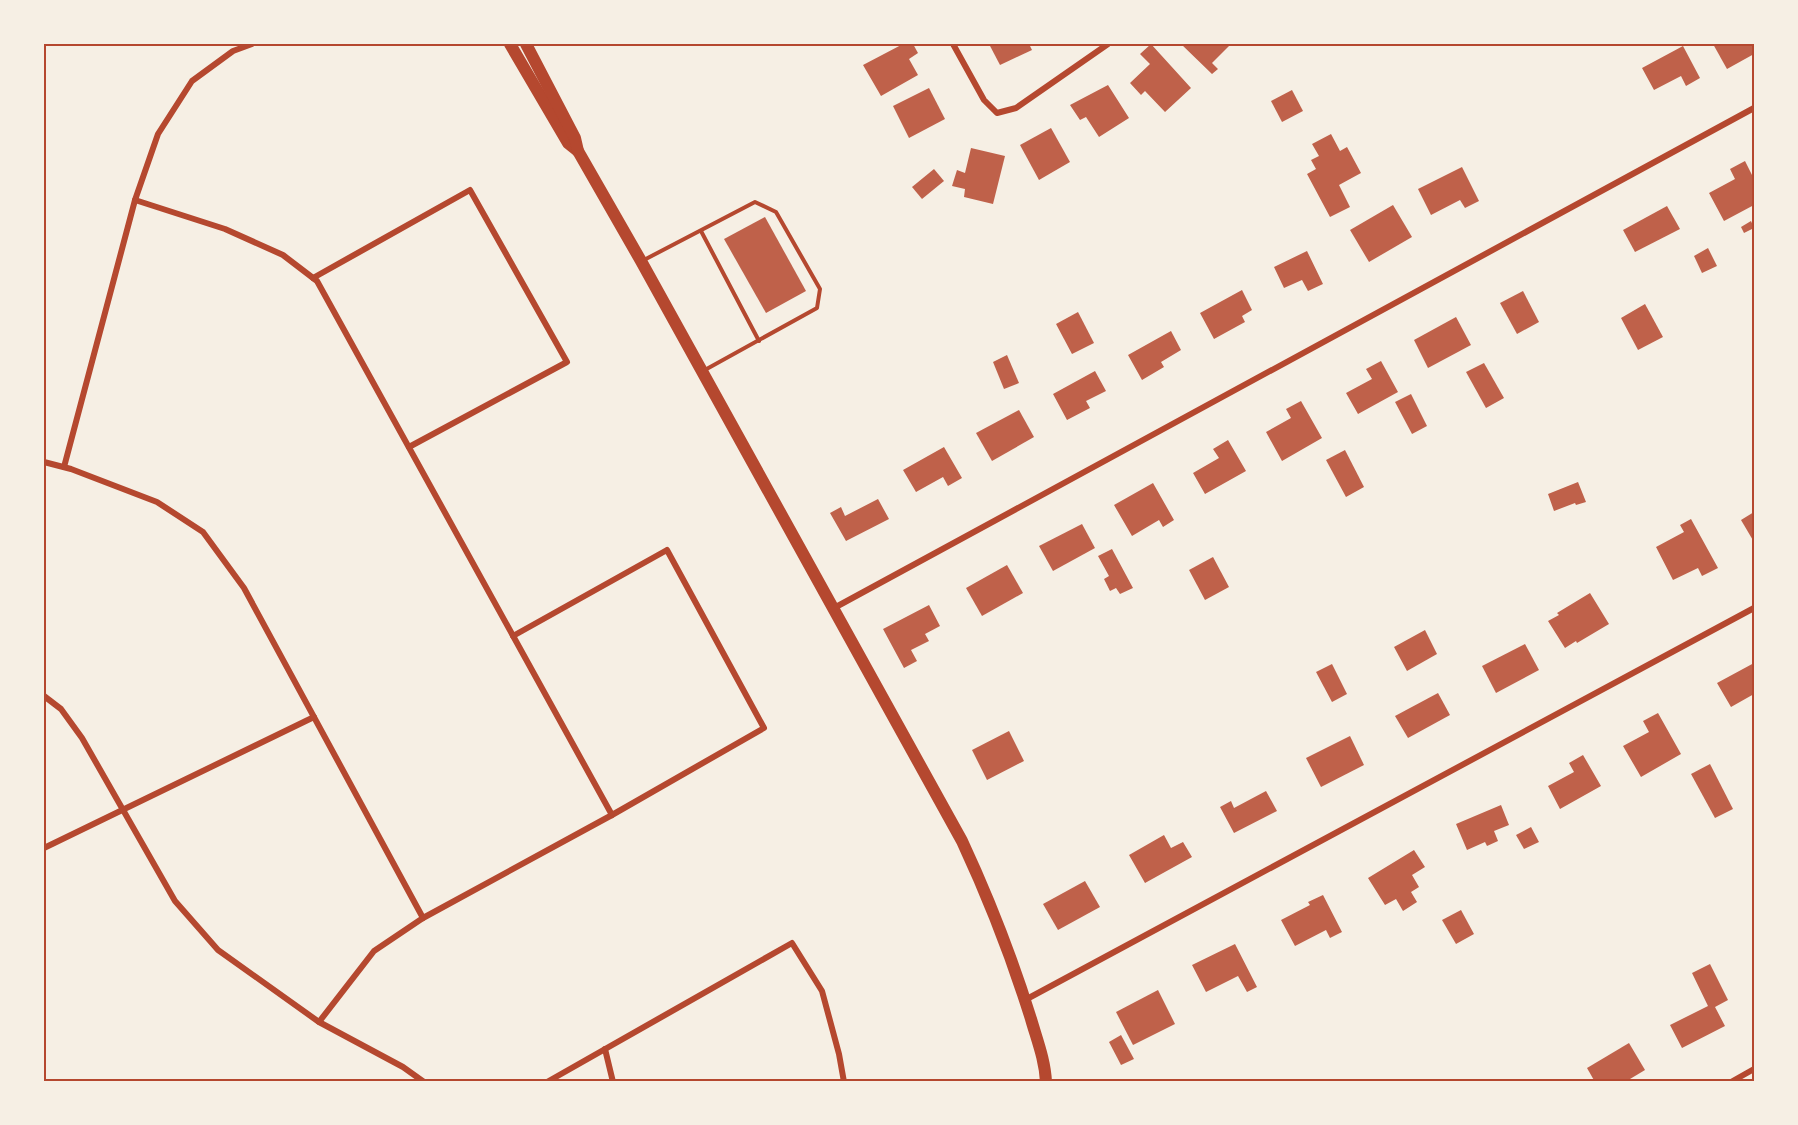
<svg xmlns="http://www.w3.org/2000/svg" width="1798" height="1125" viewBox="0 0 1798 1125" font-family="'PT Sans Narrow',sans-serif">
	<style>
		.building { fill: #bf614a }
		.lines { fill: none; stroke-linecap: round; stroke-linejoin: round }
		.service { stroke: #b5482f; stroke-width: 4 }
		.minor { stroke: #b5482f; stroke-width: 6 }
		.secondary { stroke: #b5482f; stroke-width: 12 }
		.neatline { fill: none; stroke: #b5482f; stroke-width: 2 }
	</style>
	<rect width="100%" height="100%" fill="#f6efe4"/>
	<!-- building -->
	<g class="building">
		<path d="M903,44H913L918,53L909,59L918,75L881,96L863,65Z"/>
		<path d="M989,44H1029L1032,50L1000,65Z"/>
		<path d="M1151,44L1191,88L1165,112L1145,91L1141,95L1130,83L1150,64L1140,54Z"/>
		<path d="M1181,44H1231L1212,63L1218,69L1212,74Z"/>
		<path d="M1713,44H1754V54L1727,69Z"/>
		<path d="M1683,46L1700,78L1686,86L1681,76L1654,90L1642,68Z"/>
		<path d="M1108,85L1129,118L1099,137L1086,117L1080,120L1070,105Z"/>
		<path d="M929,88L945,119L909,138L893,106Z"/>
		<path d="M1292,90L1303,111L1282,122L1271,101Z"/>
		<path d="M1051,128L1070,162L1039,180L1020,145Z"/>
		<path d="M1331,134L1340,151L1347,147L1361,173L1339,185L1350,207L1330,217L1307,174L1316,169L1311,160L1319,156L1312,144Z"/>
		<path d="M971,148L1005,156L993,204L964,197L965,189L952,186L957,170L965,173Z"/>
		<path d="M1745,161L1754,179V205L1724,221L1709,193L1735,179L1730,169Z"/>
		<path d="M1462,167L1479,201L1465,208L1460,200L1431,215L1418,189Z"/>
		<path d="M934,169L944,181L922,199L912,187Z"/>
		<path d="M1393,205L1412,237L1369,262L1350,230Z"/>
		<path d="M1667,206L1680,229L1635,252L1623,230Z"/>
		<path d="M765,217L806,291L766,313L724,239Z"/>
		<path d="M1751,221L1754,228L1744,233L1741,227Z"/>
		<path d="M1708,248L1717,266L1702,273L1694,256Z"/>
		<path d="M1307,251L1323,284L1308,291L1302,280L1284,288L1274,267Z"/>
		<path d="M1242,290L1252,310L1242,316L1245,322L1214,339L1200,313Z"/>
		<path d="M1523,291L1539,322L1517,334L1500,303Z"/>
		<path d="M1645,304L1663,337L1638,350L1621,318Z"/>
		<path d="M1078,312L1094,343L1072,354L1056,324Z"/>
		<path d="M1456,317L1471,345L1428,368L1414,340Z"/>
		<path d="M1171,331L1181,350L1161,362L1164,367L1142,380L1128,355Z"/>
		<path d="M1007,355L1019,383L1004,389L993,362Z"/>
		<path d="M1381,361L1398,392L1358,414L1346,393L1372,379L1366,369Z"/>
		<path d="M1484,363L1504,398L1486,408L1466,372Z"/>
		<path d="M1095,371L1106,391L1086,401L1090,408L1067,420L1053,394Z"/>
		<path d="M1411,394L1427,426L1412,434L1395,402Z"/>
		<path d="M1301,401L1322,438L1282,461L1266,432L1291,418L1286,409Z"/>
		<path d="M1019,410L1034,437L992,461L976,433Z"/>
		<path d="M1228,440L1246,471L1205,494L1193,473L1219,458L1213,449Z"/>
		<path d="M944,447L962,478L948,486L943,477L916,492L903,470Z"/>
		<path d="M1345,450L1364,487L1346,497L1326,460Z"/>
		<path d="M1578,482L1586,502L1576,505L1575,503L1554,511L1548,494Z"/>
		<path d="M1153,483L1174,520L1163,527L1159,520L1132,536L1114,505Z"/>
		<path d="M878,499L889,519L846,541L830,513L841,507L845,516Z"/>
		<path d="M1754,512V542L1741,520Z"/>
		<path d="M1691,519L1718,568L1702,576L1698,568L1673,580L1656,547L1684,532L1680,525Z"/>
		<path d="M1082,524L1095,548L1053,571L1039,546Z"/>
		<path d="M1112,549L1133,588L1120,594L1116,588L1110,591L1104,579L1109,576L1098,556Z"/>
		<path d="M1213,557L1229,587L1205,600L1189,570Z"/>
		<path d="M1007,565L1023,593L982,616L966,588Z"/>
		<path d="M1590,593L1609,624L1577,643L1576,641L1565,648L1548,621L1559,615L1557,613Z"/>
		<path d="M929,605L940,626L925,634L929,641L911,650L917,661L904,668L883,629Z"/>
		<path d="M1425,630L1437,654L1407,671L1394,647Z"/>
		<path d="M1525,644L1539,670L1496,693L1482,666Z"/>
		<path d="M1754,663V679H1753L1754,694L1731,707L1717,683Z"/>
		<path d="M1332,664L1347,694L1332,702L1316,672Z"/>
		<path d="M1438,693L1450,715L1408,738L1395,716Z"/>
		<path d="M1658,713L1681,754L1641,777L1623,746L1649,732L1643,721Z"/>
		<path d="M1009,731L1024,761L987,780L972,750Z"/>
		<path d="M1350,736L1364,765L1321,787L1306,758Z"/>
		<path d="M1583,755L1601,786L1560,809L1548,786L1574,772L1569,763Z"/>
		<path d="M1710,764L1733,809L1715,818L1691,774Z"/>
		<path d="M1266,791L1277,811L1234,833L1220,807L1231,801L1234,808Z"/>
		<path d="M1501,805L1509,825L1494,831L1498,841L1487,846L1485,842L1467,850L1456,824Z"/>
		<path d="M1531,827L1539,842L1524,849L1516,835Z"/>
		<path d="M1164,835L1171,848L1183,842L1192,857L1145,883L1129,855Z"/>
		<path d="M1414,850L1425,867L1412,875L1419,887L1411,892L1417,902L1403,911L1396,899L1385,905L1368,878Z"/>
		<path d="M1085,881L1100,907L1058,930L1043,904Z"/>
		<path d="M1323,895L1342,932L1330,938L1326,930L1295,946L1281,920L1310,905L1308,902Z"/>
		<path d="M1461,910L1474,934L1456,944L1442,920Z"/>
		<path d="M1235,944L1257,987L1247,992L1238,976L1206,992L1192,965Z"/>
		<path d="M1710,964L1728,1000L1715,1007L1725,1026L1682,1048L1670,1025L1708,1006L1692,973Z"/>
		<path d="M1158,990L1175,1024L1133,1045L1116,1012Z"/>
		<path d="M1121,1035L1134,1059L1121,1065L1109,1042Z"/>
		<path d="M1629,1043L1645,1070L1625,1082H1595L1587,1068Z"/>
	</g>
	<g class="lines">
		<!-- service -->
		<g class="service">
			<path d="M701,231L759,341"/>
			<path d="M642,261L755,202L776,212L820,289L817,308L703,371"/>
		</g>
		<!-- minor -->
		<g class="minor">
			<path d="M953,44L984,100L997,113L1016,108L1108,44"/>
			<path d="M135,200L225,229L283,255L317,281L612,815"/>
			<path d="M313,278L470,190L567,362L409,447"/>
			<path d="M44,462L71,469L157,502L203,532L244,588L423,918"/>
			<path d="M64,467L135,200L158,134L192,81L233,51L252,44"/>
			<path d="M834,608L1754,108"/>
			<path d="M44,696L61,709L82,738L175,901L218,950L319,1022L403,1067L424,1082"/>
			<path d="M44,848L314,717"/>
			<path d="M1025,1000L1754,608"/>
			<path d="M319,1022L374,951L423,918L612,815L764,728L667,550L513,636"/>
			<path d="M605,1049L613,1082"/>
			<path d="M547,1082L792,943L822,991L839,1054L844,1082"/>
			<path d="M1731,1082L1754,1069"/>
		</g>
		<!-- secondary -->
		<g class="secondary">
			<path d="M510,44L568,143L578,151"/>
			<path d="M526,44L575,138L578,151L641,261L962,841C989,899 1012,958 1031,1019C1037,1040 1045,1060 1046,1082"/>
		</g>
	</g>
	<!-- border -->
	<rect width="1798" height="1125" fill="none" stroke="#f6efe4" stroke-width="90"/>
	<rect x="45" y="45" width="1708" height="1035" class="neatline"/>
</svg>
